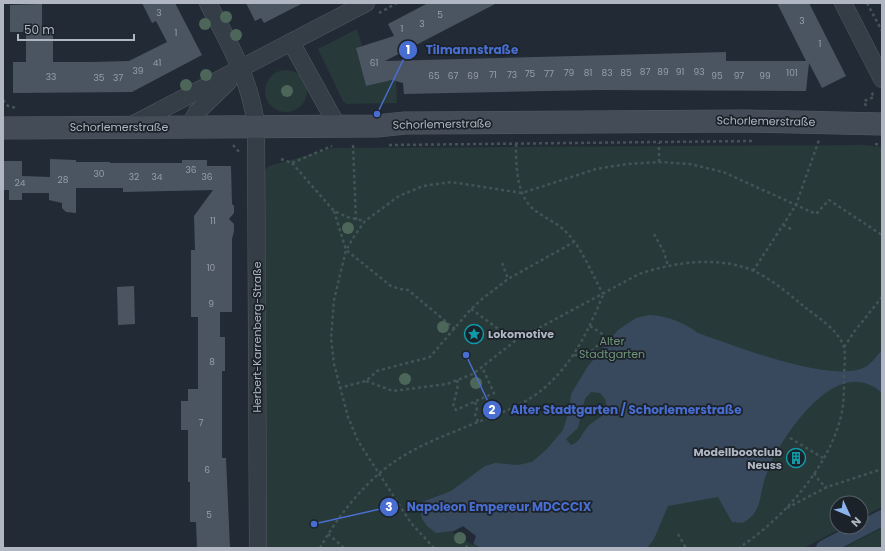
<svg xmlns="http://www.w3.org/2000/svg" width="885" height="551" viewBox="0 0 885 551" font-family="Poppins,sans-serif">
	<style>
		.green { fill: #273938 }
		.water { fill: #39495d; fill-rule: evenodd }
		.pier { fill: #222b35 }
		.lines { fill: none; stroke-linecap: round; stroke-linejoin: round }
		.canal { stroke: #39495d; stroke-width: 16 }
		.building { fill: #4b5561 }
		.street-casing { stroke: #535a63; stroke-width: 18 }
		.secondary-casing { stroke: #535a63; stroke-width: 23 }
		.path { stroke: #445456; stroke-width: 2.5; stroke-dasharray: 3 3; stroke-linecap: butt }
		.street { stroke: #353d46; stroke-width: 17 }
		.secondary { stroke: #444c58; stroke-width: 22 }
		.tree { fill: #4d665a }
		.labels { text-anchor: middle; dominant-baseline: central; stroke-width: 3.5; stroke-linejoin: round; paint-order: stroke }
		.number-label { font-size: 9px; fill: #979eaa }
		.street-label { font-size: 11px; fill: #b0b7c2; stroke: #1b222a }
		.poi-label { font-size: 11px; font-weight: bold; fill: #b0b7c2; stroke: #1b222a; text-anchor: start }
		.park-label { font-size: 11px; fill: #719679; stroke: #1b222a }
		.leader { fill: none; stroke: #496ed1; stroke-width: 1.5 }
		.callout-dot { fill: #496ed1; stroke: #1b222a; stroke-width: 1.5 }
		.mark-label { font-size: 12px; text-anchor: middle; font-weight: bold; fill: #fff }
		.callout-label { font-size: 12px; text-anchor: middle; font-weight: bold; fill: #496ed1; stroke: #1b222a; stroke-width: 3.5; stroke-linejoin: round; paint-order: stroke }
	</style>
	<rect width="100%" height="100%" fill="#222b35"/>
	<!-- green -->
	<g class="green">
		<path d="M357,29L362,46L356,48L366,86L392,80L396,81L397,103L347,104L343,101L318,49Z"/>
		<circle cx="286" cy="91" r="21"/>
		<path d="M863,145L882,147V507L861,518V503H837V527H844L804,548H264V171L269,166L333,148Z"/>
		<path d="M882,528V548H843Z"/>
	</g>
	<!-- water -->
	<path class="water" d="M649,315C668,316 683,322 698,333C733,345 835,386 867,366C873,362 877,355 882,350V393C841,356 795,420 776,453C772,460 768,470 765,478C761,490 761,505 753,515C750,518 746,521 743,523L732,522L718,497L668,506L654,539L647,548H481L453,531L436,533L427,526L422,519L420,507L422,502L451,491L485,466L495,463L518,465L532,462L547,449L563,430L569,411L571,394L588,366L618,330L636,318ZM591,392L600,393L605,399C610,419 595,417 586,429C581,435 580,442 571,445L566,439L578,428L585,399Z"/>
	<!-- pier -->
	<path class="pier" d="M463,526L476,536L473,545L452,532Z"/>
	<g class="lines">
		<!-- canal -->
		<path class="canal" d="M824,548L882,518"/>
	</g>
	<!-- building -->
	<g class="building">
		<path d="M142,3H175L202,55L132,92L13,93V62H26V32H10V5L42,4V32H53V62H90L129,61L167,42L156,21L152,23Z"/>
		<path d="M246,3H303L264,23L261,18L255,21Z"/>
		<path d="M428,3H497L385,61L726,52V61H806L777,3H809L846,76L822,88L809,63L806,91L598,90L404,94L403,83L392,80L366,86L356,48L394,36L388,24Z"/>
		<path d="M50,159L76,160V162H110V163H182V160H207V166H231L232,204L234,206V213L229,219L234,224V231L232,239V312H220V337H225V371H222V458H226L230,548H197L196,522H190V482H188V430H181V401H188V389H198V317H191V250H195L194,216L213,190L123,192V188H76V213L66,212L62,208V203L49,200V193H22V200H9V190H3V161H22V176L50,177Z"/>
		<path d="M134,286L135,324L118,325L117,287Z"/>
	</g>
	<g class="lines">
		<defs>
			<g id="street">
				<path d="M208,3C229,43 251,81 256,126L258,548"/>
				<path d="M843,3L882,79"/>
				<path d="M291,42L338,127"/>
				<path d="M130,126L366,3"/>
				<path d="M189,127L197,112L228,82"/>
			</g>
			<path id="secondary" d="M3,128L377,126L405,123L746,121L882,124"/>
		</defs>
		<!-- street casing -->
		<use href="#street" class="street-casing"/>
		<!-- secondary casing -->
		<use href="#secondary" class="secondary-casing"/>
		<!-- path -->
		<g class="path">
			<path d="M867,3L882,31"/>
			<path d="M379,13L397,3"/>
			<path d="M3,100L8,106L16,108"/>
			<path d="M866,106L864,101L874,97L871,91"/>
			<path d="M516,144C516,166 516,198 537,212C547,219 559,224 567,233C582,248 593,276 603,294"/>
			<path d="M875,144L882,145"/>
			<path d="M233,145L240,153"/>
			<path d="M353,145L356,220"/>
			<path d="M389,145L752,141"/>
			<path d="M281,159L292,163L332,146"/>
			<path d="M659,162V143"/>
			<path d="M292,163L334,211L347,217L365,221"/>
			<path d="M334,211L346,250L391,286L400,289L408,290L455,329"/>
			<path d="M783,225L793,230"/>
			<path d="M654,234L664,252L668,266"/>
			<path d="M502,263L508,279"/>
			<path d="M753,271L796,205L819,140"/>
			<path d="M471,309L515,341"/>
			<path d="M590,326L604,335"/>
			<path d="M844,347L854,332L882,297"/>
			<path d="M574,355C587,357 594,349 603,340"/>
			<path d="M457,380L458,385L453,407L456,410L494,393L482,367"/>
			<path d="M366,381L393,391L447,384L473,374L515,341L639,274C675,262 716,256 752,270C772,279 790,295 806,308C819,318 839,331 844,347C846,356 844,369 844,378C844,392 844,406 840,420C826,471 782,519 739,548"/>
			<path d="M339,388L366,381L377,371L430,357L471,309L482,299L508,279L574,242"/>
			<path d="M475,402L477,408L475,414L478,422"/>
			<path d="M790,438L823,458"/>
			<path d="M814,473L820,482L827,487"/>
			<path d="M787,508L827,487L882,469"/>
			<path d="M328,534L344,548"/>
			<path d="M678,534L686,548"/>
			<path d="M320,548C337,517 367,479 397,460C419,445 444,436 468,426C490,417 514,409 534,396C570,370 587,334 603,295"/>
			<path d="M434,548L411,523L358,441L348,417L334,364L331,338L334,300L346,250L355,235L365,221L399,196L423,186L451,182L522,193L596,169L627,164L659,162L690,164L723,172L816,214L829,200L882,235"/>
			<path d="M466,548L468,543"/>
		</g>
		<!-- street -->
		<use href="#street" class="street"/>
		<!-- secondary -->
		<use href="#secondary" class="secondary"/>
	</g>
	<!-- trees -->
	<g class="tree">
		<circle cx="226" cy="17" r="6"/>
		<circle cx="205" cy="24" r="6"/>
		<circle cx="236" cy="35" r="6"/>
		<circle cx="206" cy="75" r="6"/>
		<circle cx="186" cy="85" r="6"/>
		<circle cx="287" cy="91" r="6"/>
		<circle cx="348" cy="228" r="6"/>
		<circle cx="443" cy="327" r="6"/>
		<circle cx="405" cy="379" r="6"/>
		<circle cx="476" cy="383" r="6"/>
		<circle cx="460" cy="538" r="6"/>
	</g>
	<!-- icons -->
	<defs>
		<symbol id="sight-ring" viewBox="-11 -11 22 22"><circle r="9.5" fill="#1b222a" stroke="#0f9aa8" stroke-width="1.5"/><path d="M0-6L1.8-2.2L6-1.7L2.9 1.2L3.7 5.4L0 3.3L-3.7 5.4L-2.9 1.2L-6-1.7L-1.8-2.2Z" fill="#0f9aa8"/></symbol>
		<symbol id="building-ring" viewBox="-11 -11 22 22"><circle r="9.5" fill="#1b222a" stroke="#0f9aa8" stroke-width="1.5"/><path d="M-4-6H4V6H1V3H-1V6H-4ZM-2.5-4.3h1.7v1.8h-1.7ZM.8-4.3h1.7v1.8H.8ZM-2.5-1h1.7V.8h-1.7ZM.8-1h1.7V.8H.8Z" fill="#0f9aa8"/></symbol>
	</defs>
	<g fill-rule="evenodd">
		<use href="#sight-ring" x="463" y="323" width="22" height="22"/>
		<use href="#building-ring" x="785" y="447" width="22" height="22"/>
	</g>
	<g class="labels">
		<!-- number labels -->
		<g class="number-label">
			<text x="159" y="13">3</text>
			<text x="440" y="15">5</text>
			<text x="802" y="21">3</text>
			<text x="422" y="24">3</text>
			<text x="402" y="29">1</text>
			<text x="176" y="33">1</text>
			<text x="820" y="44">1</text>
			<text x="157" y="63">41</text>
			<text x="374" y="63">61</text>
			<text x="138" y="71">39</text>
			<text x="645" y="72">87</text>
			<text x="663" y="72">89</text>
			<text x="680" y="72">91</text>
			<text x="699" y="72">93</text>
			<text x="569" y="73">79</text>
			<text x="588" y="73">81</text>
			<text x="607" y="73">83</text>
			<text x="626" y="73">85</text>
			<text x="792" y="73">101</text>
			<text x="530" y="74">75</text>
			<text x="549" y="74">77</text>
			<text x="493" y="75">71</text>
			<text x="512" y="75">73</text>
			<text x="434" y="76">65</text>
			<text x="453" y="76">67</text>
			<text x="473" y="76">69</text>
			<text x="717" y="76">95</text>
			<text x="739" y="76">97</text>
			<text x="765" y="76">99</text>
			<text x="51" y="77">33</text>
			<text x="99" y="78">35</text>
			<text x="118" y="78">37</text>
			<text x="191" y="170">36</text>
			<text x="99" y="174">30</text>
			<text x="134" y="177">32</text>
			<text x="157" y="177">34</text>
			<text x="207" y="177">36</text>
			<text x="63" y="180">28</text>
			<text x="20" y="183">24</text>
			<text x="213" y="221">11</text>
			<text x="211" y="268">10</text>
			<text x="211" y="304">9</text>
			<text x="212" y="362">8</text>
			<text x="201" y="423">7</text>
			<text x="207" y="470">6</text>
			<text x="209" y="515">5</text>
		</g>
		<!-- street labels -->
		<g class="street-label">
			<text transform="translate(766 121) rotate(1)">Schorlemerstraße</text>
			<text transform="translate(442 124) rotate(-1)">Schorlemerstraße</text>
			<text x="119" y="127">Schorlemerstraße</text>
			<text transform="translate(257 337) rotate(-90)">Herbert-Karrenberg-Straße</text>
		</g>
		<!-- poi labels -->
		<g class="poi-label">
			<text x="488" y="334">Lokomotive</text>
			<text x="782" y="452" text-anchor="end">Modellbootclub<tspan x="782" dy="13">Neuss</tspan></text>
		</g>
		<!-- park labels -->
		<g class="park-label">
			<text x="612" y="341">Alter<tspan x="612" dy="13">Stadtgarten</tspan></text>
		</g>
	</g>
	<!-- callouts -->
	<path class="leader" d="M377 114L408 50M466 355L492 410M314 524L389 507"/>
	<g class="callout-dot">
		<circle cx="377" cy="114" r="4"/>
		<circle cx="466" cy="355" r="4"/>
		<circle cx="314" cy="524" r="4"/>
		<circle cx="408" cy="50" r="10"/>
		<circle cx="492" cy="410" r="10"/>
		<circle cx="389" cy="507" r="10"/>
	</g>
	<g class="mark-label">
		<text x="408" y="54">1</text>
		<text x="492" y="414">2</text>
		<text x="389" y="511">3</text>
	</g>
	<g class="callout-label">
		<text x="472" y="54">Tilmannstraße</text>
		<text x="626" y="414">Alter Stadtgarten / Schorlemerstraße</text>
		<text x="499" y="511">Napoleon Empereur MDCCCIX</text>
	</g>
	<!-- border -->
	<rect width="885" height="551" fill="none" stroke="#b0b7c2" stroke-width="8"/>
	<!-- north arrow -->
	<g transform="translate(849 515) rotate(134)"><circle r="19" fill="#1b222a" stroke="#575e67"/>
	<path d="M0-3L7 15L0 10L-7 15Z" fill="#8bb3ec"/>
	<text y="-6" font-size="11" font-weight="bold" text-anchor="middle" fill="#b0b7c2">N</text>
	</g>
	<!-- scale -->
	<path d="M18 34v6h116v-6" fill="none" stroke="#b0b7c2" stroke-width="2"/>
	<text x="24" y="34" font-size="12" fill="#b0b7c2" stroke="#1b222a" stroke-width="3" paint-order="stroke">50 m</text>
</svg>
